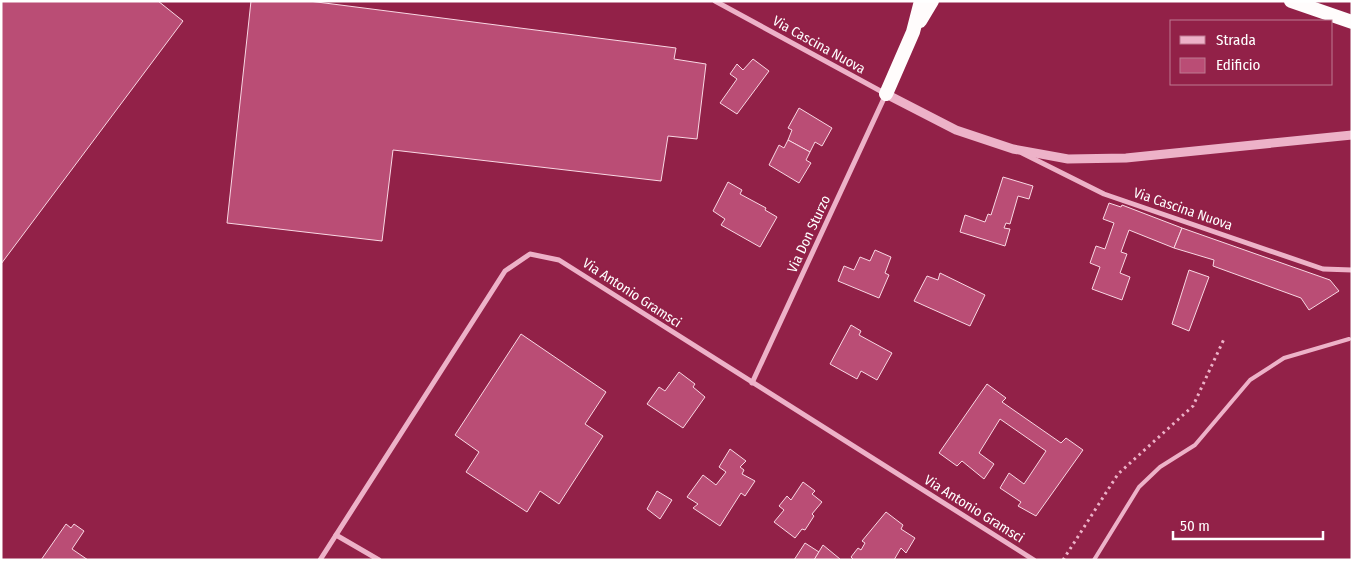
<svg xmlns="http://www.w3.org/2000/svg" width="1353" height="561" viewBox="0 0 1353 561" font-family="'Fira Sans Condensed',sans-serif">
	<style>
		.building { fill: #ba4d75; stroke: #f9d8e4 }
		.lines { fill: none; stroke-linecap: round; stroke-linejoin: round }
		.path { stroke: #edb2c8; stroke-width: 3; stroke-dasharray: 2.5 4; stroke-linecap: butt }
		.service { stroke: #edb2c8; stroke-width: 4 }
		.minor { stroke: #edb2c8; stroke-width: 5 }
		.tertiary { stroke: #edb2c8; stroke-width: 9 }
		.trunk { stroke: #fffcfc; stroke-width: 14 }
		.labels { text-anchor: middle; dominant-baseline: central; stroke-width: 4; stroke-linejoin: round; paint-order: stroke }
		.street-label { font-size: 14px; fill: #fff; stroke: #922148 }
	</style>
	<rect width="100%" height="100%" fill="#922148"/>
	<!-- building -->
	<g class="building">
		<path d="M1,1H158L183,21L1,264Z"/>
		<path d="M251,1H309L676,48L674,59L706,64L697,139L668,136L661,181L393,150L382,241L227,223Z"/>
		<path d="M753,59L769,71L737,114L720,103L737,79L730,74L737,64L743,70Z"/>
		<path d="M799,108L832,128L822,146L815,142L810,152L788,140L792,130L788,128Z"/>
		<path d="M788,140L810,152L806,160L811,163L799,183L769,165L779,145L784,148Z"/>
		<path d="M1003,177L1033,186L1029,199L1018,196L1010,224L1006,223L1004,228L1010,229L1005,246L960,232L965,215L985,222L988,214L991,215Z"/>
		<path d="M728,182L742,190L740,194L766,208L765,210L777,217L760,247L721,225L725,219L713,211Z"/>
		<path d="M1109,203L1121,207L1122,205L1182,228L1174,248L1129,230L1121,252L1127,254L1120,273L1130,277L1122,300L1092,289L1100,267L1090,263L1096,246L1105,249L1114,223L1103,219Z"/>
		<path d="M1182,228L1330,280L1339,291L1309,310L1301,298L1213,266L1214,260L1174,248Z"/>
		<path d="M875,250L891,257L885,273L889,275L879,298L838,281L844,266L854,270L860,257L870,261Z"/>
		<path d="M1189,270L1209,277L1189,331L1172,324Z"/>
		<path d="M940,273L985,295L970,326L914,301L927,276L938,280Z"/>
		<path d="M851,325L861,331L859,335L892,353L877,380L861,371L857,379L830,364Z"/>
		<path d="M521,334L606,392L585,424L603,436L559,504L540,491L527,512L466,472L479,452L455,435Z"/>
		<path d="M679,372L695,384L693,387L705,397L683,428L647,404L659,387L665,391Z"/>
		<path d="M987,384L1006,398L1002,402L1061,443L1066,438L1083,450L1036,516L1018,506L1021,502L1000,488L1009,473L1024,484L1046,451L1000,419L979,453L994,464L984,479L962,461L957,466L939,453Z"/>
		<path d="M730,449L746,461L740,467L744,470L742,474L755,481L745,496L741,493L720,526L693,508L698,504L687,497L703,475L716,485L726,472L719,467Z"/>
		<path d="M803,482L815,491L812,494L822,502L812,514L814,516L805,530L802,529L795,538L774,522L784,510L779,506L787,496L791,500Z"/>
		<path d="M657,491L672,500L660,519L647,509Z"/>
		<path d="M886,512L903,525L901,529L915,538L906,553L901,548L894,560H854L851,557L858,548L861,550L865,543L862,541Z"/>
		<path d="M66,524L71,528L74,524L84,531L72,549L88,560H41Z"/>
		<path d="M805,543L819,552L814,560H794Z"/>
		<path d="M823,545L840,559L839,560H814Z"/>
	</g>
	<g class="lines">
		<!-- path -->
		<path class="path" d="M1063,560L1118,474L1193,406L1224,339"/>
		<!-- service -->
		<path class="service" d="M1094,560L1139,487L1160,467L1195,445L1250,380L1284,358L1349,339"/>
		<!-- minor -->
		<g class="minor">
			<path d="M715,1L886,94L752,383"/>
			<path d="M1022,153L1104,194L1323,269L1352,270"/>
			<path d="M336,535L379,560"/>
			<path d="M320,560L505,271L530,254L559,260L1034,560"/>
		</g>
		<!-- tertiary -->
		<path class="tertiary" d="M886,94L956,130L1013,149L1068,159L1126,158L1352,135"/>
		<!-- trunk -->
		<g class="trunk">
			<path d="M1291,1L1352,22"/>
			<path d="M920,21L932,1"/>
			<path d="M886,94L913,32L921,1"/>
		</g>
	</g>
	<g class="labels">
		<!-- street labels -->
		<g class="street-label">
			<text transform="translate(819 45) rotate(29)">Via Cascina Nuova</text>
			<text transform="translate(1183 209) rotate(19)">Via Cascina Nuova</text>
			<text transform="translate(809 234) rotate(-65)">Via Don Sturzo</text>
			<text transform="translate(632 293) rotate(33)">Via Antonio Gramsci</text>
			<text transform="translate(974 509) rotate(32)">Via Antonio Gramsci</text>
		</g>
	</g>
	<!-- border -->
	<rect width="1353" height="561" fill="none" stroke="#ffffff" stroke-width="5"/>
	<!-- legend -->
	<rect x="1170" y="20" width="162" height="65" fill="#922148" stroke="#be7a91"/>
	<rect x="1180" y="36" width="25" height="8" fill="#edb2c8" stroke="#be7a91"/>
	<text x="1216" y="45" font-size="15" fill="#ffffff">Strada</text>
	<rect x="1180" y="58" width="25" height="15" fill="#ba4d75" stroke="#be7a91"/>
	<text x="1216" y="70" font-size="15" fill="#ffffff">Edificio</text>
	<!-- scale -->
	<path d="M1173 531v8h150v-8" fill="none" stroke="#ffffff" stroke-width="2.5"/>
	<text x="1180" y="531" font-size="15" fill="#ffffff" stroke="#922148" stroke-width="4" paint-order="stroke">50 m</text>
</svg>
